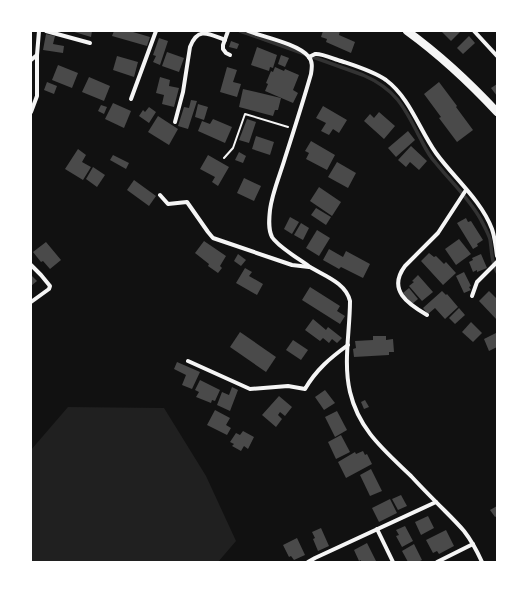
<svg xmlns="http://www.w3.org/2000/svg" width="528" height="593" viewBox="0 0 528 593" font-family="'Alegreya Sans',sans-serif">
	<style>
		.green { fill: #202020 }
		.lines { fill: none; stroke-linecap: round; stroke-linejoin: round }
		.stream { stroke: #333; stroke-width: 3.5 }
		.building { fill: #4a4a4a }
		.path { stroke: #f5f5f5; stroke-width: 2 }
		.minor { stroke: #f5f5f5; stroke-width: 4 }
		.trunk { stroke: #f5f5f5; stroke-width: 8 }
	</style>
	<rect width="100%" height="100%" fill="#111"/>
	<!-- green -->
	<path class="green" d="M68,407L164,408L206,476L236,541L218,562H31V450Z"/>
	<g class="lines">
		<!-- stream -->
		<path class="stream" d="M240,31L363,75C395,89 404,106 419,136C424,145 428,155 435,162C450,181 469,198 481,220C484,226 488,233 490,239C492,251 491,262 497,272"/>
	</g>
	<!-- building -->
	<g class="building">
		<path d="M71,31H92L91,37Z"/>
		<path d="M114,31H134L133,32L150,37L147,46L112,36Z"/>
		<path d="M323,31H340L339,35L355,42L351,53L326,42L327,39L321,37Z"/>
		<path d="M441,31H461L451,41Z"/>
		<path d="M46,34L55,36L53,44L64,46L63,53L43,50Z"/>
		<path d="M469,36L475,43L463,54L457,48Z"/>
		<path d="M159,38L168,41L160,65L153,62L156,56L153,55Z"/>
		<path d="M231,41L239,44L237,49L229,47Z"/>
		<path d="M257,47L277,55L273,68L270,67L269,71L251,65Z"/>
		<path d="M167,52L184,58L179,72L162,66Z"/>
		<path d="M281,55L289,58L285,67L278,64Z"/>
		<path d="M117,56L138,62L134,77L113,70Z"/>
		<path d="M58,65L78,73L72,88L52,80Z"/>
		<path d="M227,67L237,70L233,82L241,84L237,97L220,92Z"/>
		<path d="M275,67L284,71L285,69L299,75L293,90L298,93L293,103L265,91L268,84L266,83L271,71L273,72Z"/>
		<path d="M89,77L110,86L104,101L82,92Z"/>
		<path d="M160,77L170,80L169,86L179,88L174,107L162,104L164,95L156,93Z"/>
		<path d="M47,82L57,86L54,94L44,90Z"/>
		<path d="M439,82L457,106L456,107L473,130L457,142L439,118L441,117L424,94Z"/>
		<path d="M497,84V96L491,88Z"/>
		<path d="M243,89L281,98L278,110H275L273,116L239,107Z"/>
		<path d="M191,100L197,101L188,129L178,126L184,107L189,108Z"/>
		<path d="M113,103L131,111L124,128L105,119Z"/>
		<path d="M198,104L208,107L204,120L195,117Z"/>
		<path d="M101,105L107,107L104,114L98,111Z"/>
		<path d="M323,106L347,120L339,133L333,129L329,135L321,131L326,123L316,118Z"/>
		<path d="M149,107L156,112L149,123L139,116L143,110L145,112Z"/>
		<path d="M379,112L395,126L384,139L364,121L370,114L374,118Z"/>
		<path d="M158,116L178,129L169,145L148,132Z"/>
		<path d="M213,119L232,127L225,143L198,131L202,121L210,124Z"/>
		<path d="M247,119L256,122L249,143L239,140Z"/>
		<path d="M408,131L415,140L396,157L388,148Z"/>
		<path d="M256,136L274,142L270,155L252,149Z"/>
		<path d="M311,141L335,155L327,170L306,159L309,153L305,151Z"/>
		<path d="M411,146L427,161L419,170L410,162L406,167L398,160Z"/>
		<path d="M78,149L86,155L82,162L91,167L83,180L65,169Z"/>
		<path d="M239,152L246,156L243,163L235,160Z"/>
		<path d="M113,155L129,163L126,169L110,160Z"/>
		<path d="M208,155L229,167L218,186L212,182L215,177L200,169Z"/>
		<path d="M337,162L356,173L348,188L328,177Z"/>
		<path d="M93,167L105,175L97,187L86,179Z"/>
		<path d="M244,178L261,186L254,201L237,193Z"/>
		<path d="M134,180L156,196L149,206L127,190Z"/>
		<path d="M319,187L341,202L332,216L310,201Z"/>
		<path d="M316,208L331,217L326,225L311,215Z"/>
		<path d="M290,217L299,222L292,234L284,229Z"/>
		<path d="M466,218L468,222L471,221L483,240L477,244L478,246L473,249L457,223Z"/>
		<path d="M301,223L309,228L303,240L294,235Z"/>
		<path d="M317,230L330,238L319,256L306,248Z"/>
		<path d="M459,239L471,254L456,265L445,249Z"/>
		<path d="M204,241L226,256L220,266L222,268L218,273L208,266L209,264L195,253Z"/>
		<path d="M46,242L61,260L50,269L43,261L41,262L33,252Z"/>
		<path d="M329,249L343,257L346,251L370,264L363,278L341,267L339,269L323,260Z"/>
		<path d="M429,253L434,257L436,256L444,264L446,262L456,273L443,285L421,261Z"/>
		<path d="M238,254L246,260L241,266L234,261Z"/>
		<path d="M481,254L487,268L477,272V270L473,272L469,262L473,260L472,258Z"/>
		<path d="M245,268L252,272L249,276L263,284L257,295L236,283Z"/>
		<path d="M464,272L471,286L469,287L471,290L464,293L456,276Z"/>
		<path d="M31,275L37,281L31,286Z"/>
		<path d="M418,275L433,292L422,301L409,286L414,282L412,281Z"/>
		<path d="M310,287L340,306L337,311L345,316L340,324L302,300Z"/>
		<path d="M409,288L418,299L412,304L403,293Z"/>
		<path d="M442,291L446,295L447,294L458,307L445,319L435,308L428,314L423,308Z"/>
		<path d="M489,291L497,299V320L479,301Z"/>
		<path d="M459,308L465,315L455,324L449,318Z"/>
		<path d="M313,319L326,330L328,327L342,338L337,343L332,339L329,343L323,338L320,341L305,330Z"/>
		<path d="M471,322L482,333L473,342L462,332Z"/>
		<path d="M240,332L276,357L266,372L230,347Z"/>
		<path d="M496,333L497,347L489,351L484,339Z"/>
		<path d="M373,336H386V340L393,339L394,352H389V355L354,357L353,349L356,348L355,341L373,340Z"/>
		<path d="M293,340L308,350L301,360L286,350Z"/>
		<path d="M177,362L200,372L192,389L182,385L186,375L174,369Z"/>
		<path d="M200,380L220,390L215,401L212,400L211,403L196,397L199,392L195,390Z"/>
		<path d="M232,387L238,390L230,411L217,405L222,392L229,395Z"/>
		<path d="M325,390L335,403L324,410L315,397Z"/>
		<path d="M279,396L292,407L285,416L280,412L278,415L282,419L276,427L262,415Z"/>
		<path d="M365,400L369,407L364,409L361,402Z"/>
		<path d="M215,410L230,418L226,425L231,428L227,435L207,425Z"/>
		<path d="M337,411L347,430L335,437L325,417Z"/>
		<path d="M243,431L254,437L248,449L244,446L241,451L232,446L234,444L230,442L236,433L240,435Z"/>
		<path d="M341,435L350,452L336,459L328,442Z"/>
		<path d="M363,451L365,455L367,454L372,464L346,478L338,462L355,452L356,454Z"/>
		<path d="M371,469L382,491L370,496L360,475Z"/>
		<path d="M401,495L407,506L398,510L392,499Z"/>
		<path d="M390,499L397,513L379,522L372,508Z"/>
		<path d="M497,506V516L495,517L490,510Z"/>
		<path d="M428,516L434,528L421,535L415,522Z"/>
		<path d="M405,526L413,541L402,547L396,536L399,535L396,530Z"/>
		<path d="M321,528L329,546L318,551L313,539L315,538L312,532Z"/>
		<path d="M446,530L454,546L439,554L437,551L433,553L426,540Z"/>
		<path d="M297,538L305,555L294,560L291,556L289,557L283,545Z"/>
		<path d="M367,543L376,561L374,562H361V560L359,561L354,550Z"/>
		<path d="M414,544L422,560L418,562H408L402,551Z"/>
	</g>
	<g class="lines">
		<!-- path -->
		<path class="path" d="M224,158L233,148L245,114L288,127"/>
		<!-- minor -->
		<g class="minor">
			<path d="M46,31L90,43"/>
			<path d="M228,31L223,45V49L226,53L230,55"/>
			<path d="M248,31C264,37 298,44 308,56C313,61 312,68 311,74C303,102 294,130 285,158C280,175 272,193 270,210C269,219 268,229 272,237C278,247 301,260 310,267C325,276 346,283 350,301C350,331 343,362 350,392C359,430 384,450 411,476C422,488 433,499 445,511C451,517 458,524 464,531C471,540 477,551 482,562"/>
			<path d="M474,31L497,56"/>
			<path d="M309,57C311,56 313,55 315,54C321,53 334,59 341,61C356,66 373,71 386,80C410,98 419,129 436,153C454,178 481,200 492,229C495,238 496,247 497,256"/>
			<path d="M31,60L37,55"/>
			<path d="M131,99L156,31"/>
			<path d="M31,112L37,96V55L39,31"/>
			<path d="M175,122L183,92L190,47C198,26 209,34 225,40"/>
			<path d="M160,195L168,204L187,202L208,232L213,238L292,265L309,267"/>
			<path d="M31,265L41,275L50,286L49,289L31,302"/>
			<path d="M472,296L477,282L497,262"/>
			<path d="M427,315C408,304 387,290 405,266L438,233L466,190"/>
			<path d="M188,361L250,389L288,386L305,389C316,370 330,358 348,345"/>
			<path d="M377,529L393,562"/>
			<path d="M308,562L315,558L436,502"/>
			<path d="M437,562L473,544"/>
		</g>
		<!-- trunk -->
		<path class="trunk" d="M407,31C440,55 469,82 497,112"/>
	</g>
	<!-- border -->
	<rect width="528" height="593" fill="none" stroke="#ffffff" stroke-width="64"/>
</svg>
